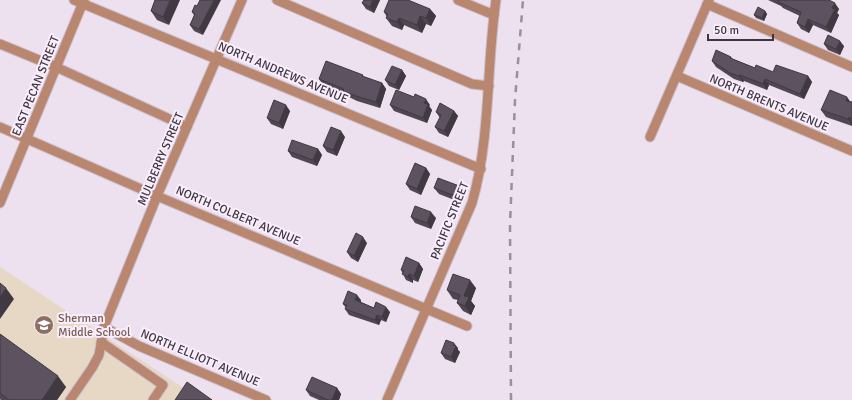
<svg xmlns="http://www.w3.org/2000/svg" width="852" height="400" viewBox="0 0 852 400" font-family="Signika,sans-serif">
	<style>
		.education { fill: #e7d8c6 }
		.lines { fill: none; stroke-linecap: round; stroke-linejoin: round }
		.minor-casing { stroke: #cabecb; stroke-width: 11 }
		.minor { stroke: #b98670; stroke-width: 9 }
		.rail { stroke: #99909b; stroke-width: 2.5; stroke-dasharray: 7 7; stroke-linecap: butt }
		.wall { fill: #504752 }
		.shaded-wall { fill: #413942 }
		.building { fill: #5d525f; stroke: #413942 }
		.labels { text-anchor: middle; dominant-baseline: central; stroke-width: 4; stroke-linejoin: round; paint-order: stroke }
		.street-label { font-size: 12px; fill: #3c373d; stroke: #faedfd }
		.education-label { font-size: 12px; fill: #785e54; stroke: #faedfd; text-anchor: start }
	</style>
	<rect width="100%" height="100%" fill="#ede0ef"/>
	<!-- education -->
	<path class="education" d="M0,267L176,383L204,400H0Z"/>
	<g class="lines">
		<defs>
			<g id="minor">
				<path d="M74,0L481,169"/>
				<path d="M277,0L472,84L489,86"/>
				<path d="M458,0L494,15"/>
				<path d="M707,4L852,67"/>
				<path d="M0,44L56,67L187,127"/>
				<path d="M677,76L852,151"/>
				<path d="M0,127L157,196L467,326"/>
				<path d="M650,137L709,0"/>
				<path d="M0,203L84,0"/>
				<path d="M104,327L139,346L266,400"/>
				<path d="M101,342L163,385L153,400"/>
				<path d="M70,400L92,368L99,355L104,327L157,196L242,0"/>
				<path d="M387,400L472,203C491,137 486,68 496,0"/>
			</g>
		</defs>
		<!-- minor casing -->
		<use href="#minor" class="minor-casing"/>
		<!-- minor -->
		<use href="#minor" class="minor"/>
		<!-- rail -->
		<path class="rail" d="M511,400L510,225L515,100L523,0"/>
	</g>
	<!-- wall -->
	<g class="wall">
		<path d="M155,0L169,25L157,20L151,11Z"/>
		<path d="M364,0H380L374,13L366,9L362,3Z"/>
		<path d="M768,0H829L839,9L837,13L839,15L831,33L813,25L809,33L801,29L797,23L800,16L783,8L781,6Z"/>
		<path d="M195,5L203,35L194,31L190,25L194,15L192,12Z"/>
		<path d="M430,9L436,16L431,26L426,24L422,33L404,25L402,30L392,26L386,18L387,17L384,12Z"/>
		<path d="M765,11L767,14L764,21L756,18L754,15Z"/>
		<path d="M824,44L844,46L840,55L828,50Z"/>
		<path d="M731,57L733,59L755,68L773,72L808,76L812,82L804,99L769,85L767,90L744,81L743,82L734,79L716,67L712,61Z"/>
		<path d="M402,70L406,76L399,90L389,86L385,80Z"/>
		<path d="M363,75L364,77L382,83L386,89L380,108L357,101L347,96L345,94L323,85L319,79Z"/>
		<path d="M851,102H852V126L826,117L821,110Z"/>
		<path d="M390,105H430L429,106L432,110L427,123L394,111Z"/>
		<path d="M290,111L283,129L271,124L267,118Z"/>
		<path d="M454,111L458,116L448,137L439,133L435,127L440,118L436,112Z"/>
		<path d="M345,137L337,156L327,152L323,146Z"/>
		<path d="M318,149L322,155L317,166L292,157L288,151Z"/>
		<path d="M426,168L430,174L421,195L410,190L406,184Z"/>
		<path d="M462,187L466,193L462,203L439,194L434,188Z"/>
		<path d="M411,217L436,218L431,229L415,223Z"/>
		<path d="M367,243L358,262L351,258L347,252Z"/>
		<path d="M419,263L423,269L418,282L413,280V283L406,280L401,270Z"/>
		<path d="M476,288L471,301L475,306L471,315L463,311L457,303L458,300L453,299L447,290Z"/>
		<path d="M361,300V302L374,308L390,312L386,322L381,320L379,325L349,315L345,309L346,308L343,304Z"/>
		<path d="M0,334L66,387L57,400H1L0,399Z"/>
		<path d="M458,348V350L460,352L455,363L445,359L441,353Z"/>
		<path d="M337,388L341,394L339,400H319L310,396L306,390Z"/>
	</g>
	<!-- shaded-wall -->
	<g class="shaded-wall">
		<path d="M170,0H180L169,25L163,17Z"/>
		<path d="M214,0H221L203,35L199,29Z"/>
		<path d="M373,0H380L374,13L370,7Z"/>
		<path d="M835,3L839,9L837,13L839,15L831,33L826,27L832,8Z"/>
		<path d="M430,9L436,16L431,26L426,18Z"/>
		<path d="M765,11L767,14L764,21L762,18Z"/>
		<path d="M420,16L426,24L422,33L417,25Z"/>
		<path d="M399,18L404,25L402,30L397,22Z"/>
		<path d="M808,19L813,25L809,33L805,27Z"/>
		<path d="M840,41L844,46L840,55L836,49Z"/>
		<path d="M402,70L406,76L399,90L395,85Z"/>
		<path d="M740,75L744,81L743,82L739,76Z"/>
		<path d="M808,76L812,82L804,99L800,94Z"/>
		<path d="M765,79L769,85L767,90L763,84Z"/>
		<path d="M382,83L386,89L380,108L376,102Z"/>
		<path d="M847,97L852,104L846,101Z"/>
		<path d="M426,99L430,105L429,106L432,110L427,123L423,118L424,103Z"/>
		<path d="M286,105L290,111L283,129L279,123Z"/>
		<path d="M454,111L458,116L448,137L444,131Z"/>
		<path d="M849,117L852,122V125L848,119Z"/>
		<path d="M341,131L345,137L337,156L333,150Z"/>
		<path d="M318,149L322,155L317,166L313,160Z"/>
		<path d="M426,168L430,174L421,195L417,189Z"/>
		<path d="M462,187L466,193L462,203L458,197Z"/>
		<path d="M431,212L436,218L431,229L427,223Z"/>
		<path d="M363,237L367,243L358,262L354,256Z"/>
		<path d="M419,263L423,269L418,282L414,276Z"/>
		<path d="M409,274L413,280V283L408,277Z"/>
		<path d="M470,280L476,288L471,301L475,306L471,315L465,306L464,296Z"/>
		<path d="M6,288L14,299L0,319V297Z"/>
		<path d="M357,295L361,300L359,306L355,300Z"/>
		<path d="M386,307L390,312L386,322L382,317Z"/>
		<path d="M377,315L381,320L379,325L375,320Z"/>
		<path d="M454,343L458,348V350L460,352L455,363L451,357Z"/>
		<path d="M58,376L66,387L57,400H42Z"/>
		<path d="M337,388L341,394L339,400H332Z"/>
	</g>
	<!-- building -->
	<g class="building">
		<path d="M155,0H170L163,17L151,11Z"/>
		<path d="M200,0H214L199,29L190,25L195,14L192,12L195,5L197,6Z"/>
		<path d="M364,0H373L370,7L362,3Z"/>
		<path d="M389,0H408L430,9L426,18L420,16L417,25L399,18L397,22L386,18L388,14L384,12Z"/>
		<path d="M778,0H829L835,3L832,8L835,9L826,27L808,19L805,27L797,23L801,12L778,2L779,0Z"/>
		<path d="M758,7L765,11L762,18L754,15Z"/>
		<path d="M828,35L840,41L836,49L824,44Z"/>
		<path d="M716,50L731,57L730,58L755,68L756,65L773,72L776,65L808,76L800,94L765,79L763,84L740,75L739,76L730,73L712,61Z"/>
		<path d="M326,61L363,75L362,76L382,83L376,102L353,95L343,91L344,89L319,79Z"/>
		<path d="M392,66L402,70L395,85L385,80Z"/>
		<path d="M396,90L414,97L415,94L426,99L424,103L428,104L423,118L390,105Z"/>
		<path d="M830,90L847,97L846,101L852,102V119L849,117L848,119L821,110Z"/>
		<path d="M274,100L286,105L279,123L267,118Z"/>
		<path d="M440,103L454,111L444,131L435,127L441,115L436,112Z"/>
		<path d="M331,127L341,131L333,150L323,146Z"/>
		<path d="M292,140L318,149L313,160L288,151Z"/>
		<path d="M415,163L426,168L417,189L406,184Z"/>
		<path d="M438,178L462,187L458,197L434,188Z"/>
		<path d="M415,206L431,212L427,223L411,217Z"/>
		<path d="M356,233L363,237L354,256L347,252Z"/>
		<path d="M406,257L419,263L414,276L409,274L408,277L402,274L404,271L401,270Z"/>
		<path d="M453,274L470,280L464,296L469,297L465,306L457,303L460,295L447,290Z"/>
		<path d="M0,283L6,288L0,297Z"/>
		<path d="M348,291L357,295L355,300L374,308L376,302L386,307L382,317L377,315L375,320L345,309L347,305L343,304Z"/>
		<path d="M0,334L58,376L42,400H9L0,393Z"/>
		<path d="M446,340L454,343L453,345L456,346L451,357L441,353Z"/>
		<path d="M312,377L337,388L332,400H328L306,390Z"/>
		<path d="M187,382L212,400H175Z"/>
	</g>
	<!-- icons -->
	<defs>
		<symbol id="school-disc" viewBox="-11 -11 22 22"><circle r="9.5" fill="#8d6e63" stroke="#faedfd"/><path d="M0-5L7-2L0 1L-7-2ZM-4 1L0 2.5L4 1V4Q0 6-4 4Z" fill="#fff"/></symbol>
	</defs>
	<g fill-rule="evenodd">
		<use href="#school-disc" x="33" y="314" width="22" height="22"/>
	</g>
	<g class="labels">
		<!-- street labels -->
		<g class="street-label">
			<text transform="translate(283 73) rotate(23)">NORTH ANDREWS AVENUE</text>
			<text transform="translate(36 86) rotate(-68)">EAST PECAN STREET</text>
			<text transform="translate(769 103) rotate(23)">NORTH BRENTS AVENUE</text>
			<text transform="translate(161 159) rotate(-67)">MULBERRY STREET</text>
			<text transform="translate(238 216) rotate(23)">NORTH COLBERT AVENUE</text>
			<text transform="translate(450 221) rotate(-68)">PACIFIC STREET</text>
			<text transform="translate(200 358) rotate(23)">NORTH ELLIOTT AVENUE</text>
		</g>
		<!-- education labels -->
		<g class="education-label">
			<text x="58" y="318">Sherman<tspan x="58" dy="14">Middle School</tspan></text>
		</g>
	</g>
	<!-- scale -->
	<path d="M708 34v6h65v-6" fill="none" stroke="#3c373d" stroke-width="2"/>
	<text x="714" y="34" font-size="12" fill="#3c373d" stroke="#faedfd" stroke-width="3" paint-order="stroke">50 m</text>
</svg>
